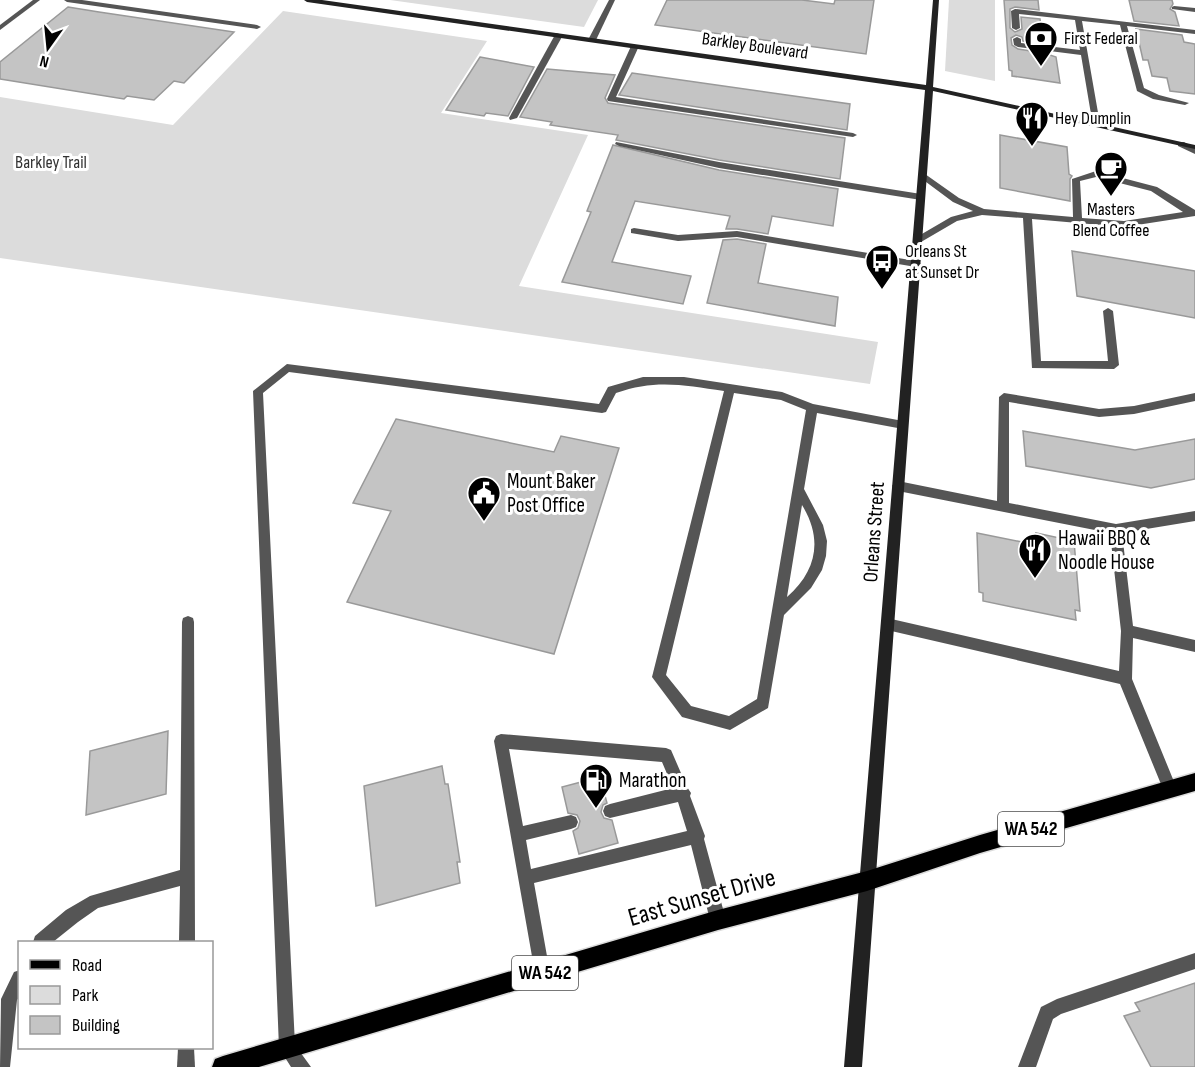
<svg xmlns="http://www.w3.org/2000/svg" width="1195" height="1067" viewBox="0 0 1195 1067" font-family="'Sofia Sans Condensed',sans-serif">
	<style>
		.green { fill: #dcdcdc }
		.building { fill: #c4c4c4; stroke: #999; stroke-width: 1.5 }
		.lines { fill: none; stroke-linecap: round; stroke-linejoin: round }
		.primary-casing { stroke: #dbdbdb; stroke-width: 3 }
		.service { fill: #555; fill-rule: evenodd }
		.minor { fill: #555; fill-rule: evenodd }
		.secondary { fill: #222; fill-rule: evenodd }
		.primary { fill: #000; fill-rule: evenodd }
		.labels { text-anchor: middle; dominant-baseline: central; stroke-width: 6; stroke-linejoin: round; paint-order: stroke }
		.far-poi-label { font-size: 18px; fill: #000; stroke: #fff; text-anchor: start }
		.far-street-label { font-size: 18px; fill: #000; stroke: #fff }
		.far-park-label { font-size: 18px; fill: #333; stroke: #fff }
		.shield { fill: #fff; stroke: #4c4c4c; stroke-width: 1.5 }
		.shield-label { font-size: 20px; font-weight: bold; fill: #000 }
		.poi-label { font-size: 21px; fill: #000; stroke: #fff; text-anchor: start }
		.street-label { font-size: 21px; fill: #000; stroke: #fff }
		.near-street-label { font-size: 26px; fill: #000; stroke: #fff }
	</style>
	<rect width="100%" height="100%" fill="#fff"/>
	<!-- green -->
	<g class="green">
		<path d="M390,0H598L584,27Z"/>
		<path d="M949,0H995V81L945,71Z"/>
		<path d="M283,11L487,41L441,113L588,135L519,286L878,342L870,384L0,258V97L173,125Z"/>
	</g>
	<!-- building -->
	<g class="building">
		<path d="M667,0H802L834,4L835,0H874L866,54L655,25Z"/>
		<path d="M1004,0H1038L1039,10L1015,7L1010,9V28L1015,32L1022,29L1021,17L1040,19L1043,43L1023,41L1022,37L1016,35L1011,38L1012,45L1018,49L1044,53L1056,57L1060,83L1012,76V71L1009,70Z"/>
		<path d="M1129,0H1172L1173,4L1170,9L1175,12L1179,26L1134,21Z"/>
		<path d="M68,7L99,12L234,32L184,83L174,81L154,100L127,96L124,99L0,79V62Z"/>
		<path d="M1136,29L1182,35L1184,42L1195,44V94L1170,91L1167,78L1152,76L1148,60H1143Z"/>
		<path d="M480,57L534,67L508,116L486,113L484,116L446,110Z"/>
		<path d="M547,69L615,75L605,98L608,103L845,138L840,179L719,160L616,140L618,135L550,125L552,122L520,117Z"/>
		<path d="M632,73L850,104L847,130L619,95Z"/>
		<path d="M1000,135L1067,147L1069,174L1072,176L1070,179V201L1000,188Z"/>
		<path d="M613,145L719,170L838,189L833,226L772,216L768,234L737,229H726L730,216L635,201L612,262L691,276L683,304L562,282L591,212L587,211Z"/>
		<path d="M737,239L766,244L758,283L838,297L835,326L707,303L723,240Z"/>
		<path d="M1072,251L1195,271V318L1077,296Z"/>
		<path d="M396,419L554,452L561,436L619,448L554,654L347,602L391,511L353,503Z"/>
		<path d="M1023,431L1135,450L1195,439V479L1151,488L1026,466Z"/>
		<path d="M977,533L1037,545L1036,533L1074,541L1080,611L1075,610L1076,620L983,601V593L979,592Z"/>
		<path d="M168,731L166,794L86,815L90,751Z"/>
		<path d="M442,766L445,784H448L460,862H457L460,883L376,906L364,786Z"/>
		<path d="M600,777L607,803L603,805L601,812L604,818L612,820L618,843L579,854L573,831L578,828L580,821L577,815L568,813L562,787Z"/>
		<path d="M1195,983V1067H1151L1124,1016L1140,1011L1135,1003Z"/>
	</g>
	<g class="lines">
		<defs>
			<path id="primary" d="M1195,773V791L980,853L867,891L718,930L259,1067H212L215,1059L223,1056L718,910L867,871L980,835Z"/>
		</defs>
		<!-- primary casing -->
		<use href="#primary" class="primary-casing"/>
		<!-- service -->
		<g class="service">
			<path d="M33,0H40L0,30V25Z"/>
			<path d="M64,0H82L257,25L261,27L257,29L67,2Z"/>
			<path d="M1174,6L1195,8V12L1172,9V7Z"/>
			<path d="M1015,9L1195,30V34L1127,26L1144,88L1159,95L1189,103L1185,105L1153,99L1137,91L1120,25L1082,21L1100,124L1093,126L1081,55L1018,47L1014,45L1013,39L1017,37L1021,39V43L1080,50L1075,20L1019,14L1020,28L1016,30L1012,28L1011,11Z"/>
			<path d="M556,33L563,35L517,118L510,120L509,118Z"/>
			<path d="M632,44L639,46L616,97L853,133L857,135L853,137L608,101L607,99Z"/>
			<path d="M616,142L719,162L921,194L925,197L921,200L719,168L619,146L615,144Z"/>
			<path d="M1178,142H1184L1195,148V154L1178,146Z"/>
			<path d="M1096,171L1157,187L1195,210V216L1124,227L1032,219L1041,361H1108L1103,311L1108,308L1113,311L1119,365L1114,369L1032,368L1023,218L982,215L957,221L921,242H915V238L951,217L973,211L953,202L918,176L922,173L925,174L959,198L984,209L1073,217L1072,179ZM1096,177L1151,191L1183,212L1124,221L1082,218L1080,181Z"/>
			<path d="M634,228L678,235L737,231L916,261L921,264L916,267L737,237L678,241L631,233V229Z"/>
			<path d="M287,364L599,404L608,387L643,377H684L782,392L813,404L903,421L908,425L903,429L817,413L804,489L823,525L827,541L826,556L822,570L811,588L784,615L768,708L730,730L682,717L652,677L724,391C684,385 655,379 616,393L606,412L602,413L289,372L263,393L295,1045L311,1067H291L279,1048L253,391ZM734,393L781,400L806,410L757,699L729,716L691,706L666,675ZM802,505C823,539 817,571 787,597Z"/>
			<path d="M1004,393L1099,409L1134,406L1195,393V401L1134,414L1099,417L1009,402V503L1116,524L1195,511V521L1122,533L1133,626L1195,640V652L1133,638L1132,679L1177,789L1175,794L1170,796L1165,794L1120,684L887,630L882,628L881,624L882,620L887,618L1119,671L1121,631L1110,533L898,491L894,489L892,486L894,483L898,481L997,501L999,397Z"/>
			<path d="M188,616L193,618L194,622L195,942H179L180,886L98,908L78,922L53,942H33L35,936L66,910L90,896L180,870L182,622L183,618Z"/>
			<path d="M501,734L666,748L671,750L687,787L691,793L690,796L705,836L704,839L726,920L724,926L718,928L712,926L710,920L691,845L534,883L550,973L548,979L542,981L536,979L494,741L496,736ZM509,749L662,762L673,788L610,804L605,806L603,811L605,816L610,818L678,802L687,831L531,869L526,840L571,829L576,827L578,822L576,817L571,815L523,826Z"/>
			<path d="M1195,953V969L1061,1014L1053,1019L1036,1067H1018L1041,1007L1057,999Z"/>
			<path d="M20,970V996L17,1000L10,1067H0L1,999L14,972Z"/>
			<path d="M178,1048H194L195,1067H177Z"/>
		</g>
		<!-- minor -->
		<path class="minor" d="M609,0H615L596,40L589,42L588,40Z"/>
		<!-- secondary -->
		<path class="secondary" d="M304,0H322L926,85L933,0H939L933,87L1195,145V149L933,91L862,1067H844L925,90L307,2Z"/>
		<!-- primary -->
		<use href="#primary" class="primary"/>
	</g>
	<!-- icons -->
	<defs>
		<symbol id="bank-pin" viewBox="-11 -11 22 30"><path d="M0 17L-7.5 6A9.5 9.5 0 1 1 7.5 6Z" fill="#000" stroke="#fff"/><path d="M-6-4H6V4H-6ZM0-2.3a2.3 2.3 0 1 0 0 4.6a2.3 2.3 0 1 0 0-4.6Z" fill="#fff"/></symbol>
		<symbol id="restaurant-pin" viewBox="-11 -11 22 30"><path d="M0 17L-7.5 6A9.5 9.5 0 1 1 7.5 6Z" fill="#000" stroke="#fff"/><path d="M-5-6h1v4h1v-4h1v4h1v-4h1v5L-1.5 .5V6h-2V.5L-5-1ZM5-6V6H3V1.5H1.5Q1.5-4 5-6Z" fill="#fff"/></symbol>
		<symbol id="cafe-pin" viewBox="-11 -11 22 30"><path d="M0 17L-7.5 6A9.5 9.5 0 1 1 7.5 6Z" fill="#000" stroke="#fff"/><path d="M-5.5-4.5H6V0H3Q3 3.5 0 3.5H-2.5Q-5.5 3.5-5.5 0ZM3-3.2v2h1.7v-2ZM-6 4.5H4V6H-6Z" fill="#fff"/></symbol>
		<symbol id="bus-pin" viewBox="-11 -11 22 30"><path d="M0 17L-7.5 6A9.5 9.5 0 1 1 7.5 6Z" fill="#000" stroke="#fff"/><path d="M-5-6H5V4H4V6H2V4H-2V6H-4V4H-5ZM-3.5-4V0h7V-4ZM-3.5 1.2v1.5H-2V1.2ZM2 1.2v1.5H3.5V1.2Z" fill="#fff"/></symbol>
		<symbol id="civic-pin" viewBox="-11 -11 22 30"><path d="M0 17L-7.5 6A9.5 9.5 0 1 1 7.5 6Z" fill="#000" stroke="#fff"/><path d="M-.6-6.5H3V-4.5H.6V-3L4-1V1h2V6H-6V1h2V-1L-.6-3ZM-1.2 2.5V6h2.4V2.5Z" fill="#fff"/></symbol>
		<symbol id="fuel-pin" viewBox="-11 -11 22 30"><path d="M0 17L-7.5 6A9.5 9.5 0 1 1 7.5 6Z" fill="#000" stroke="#fff"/><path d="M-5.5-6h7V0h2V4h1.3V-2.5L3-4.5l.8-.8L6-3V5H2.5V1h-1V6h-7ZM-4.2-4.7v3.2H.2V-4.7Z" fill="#fff"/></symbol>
	</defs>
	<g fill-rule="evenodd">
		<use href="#bank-pin" x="1022" y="19" width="38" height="52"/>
		<use href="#restaurant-pin" x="1013" y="99" width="38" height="52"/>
		<use href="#cafe-pin" x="1092" y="149" width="38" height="52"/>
		<use href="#bus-pin" x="863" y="242" width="38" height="52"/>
		<use href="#civic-pin" x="465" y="474" width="38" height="52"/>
		<use href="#restaurant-pin" x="1016" y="531" width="38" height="52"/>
		<use href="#fuel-pin" x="577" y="761" width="38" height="52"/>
	</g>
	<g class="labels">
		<!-- far-poi labels -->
		<g class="far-poi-label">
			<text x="1064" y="38">First Federal</text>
			<text x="1055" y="118">Hey Dumplin</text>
			<text x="1111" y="209" text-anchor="middle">Masters<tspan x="1111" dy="21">Blend Coffee</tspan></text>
			<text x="905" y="251">Orleans St<tspan x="905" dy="21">at Sunset Dr</tspan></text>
		</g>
		<!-- far-street labels -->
		<g class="far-street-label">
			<text transform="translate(755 46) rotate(8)">Barkley Boulevard</text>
		</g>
		<!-- far-park labels -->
		<g class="far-park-label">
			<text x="51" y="162">Barkley Trail</text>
		</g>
		<!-- shield labels -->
		<g class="shield">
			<rect x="998" y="812" width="66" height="34" rx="4.5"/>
			<rect x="512" y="956" width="66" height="34" rx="4.5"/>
		</g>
		<g class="shield-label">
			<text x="1031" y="829">WA 542</text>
			<text x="545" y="973">WA 542</text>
		</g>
		<!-- poi labels -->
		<g class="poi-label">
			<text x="507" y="481">Mount Baker<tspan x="507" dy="24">Post Office</tspan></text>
			<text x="1058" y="538">Hawaii BBQ &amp;<tspan x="1058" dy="24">Noodle House</tspan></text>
			<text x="619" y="780">Marathon</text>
		</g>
		<!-- street labels -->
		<g class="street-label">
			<text transform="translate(874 532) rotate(-86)">Orleans Street</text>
		</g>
		<!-- near-street labels -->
		<g class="near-street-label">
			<text transform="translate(702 898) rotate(-16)">East Sunset Drive</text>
		</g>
	</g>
	<!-- legend -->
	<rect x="18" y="941" width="195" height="108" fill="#ffffff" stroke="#999999" stroke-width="1.5"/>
	<rect x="30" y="960" width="30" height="9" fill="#000000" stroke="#999999" stroke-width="1.5"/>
	<text x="72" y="971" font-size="18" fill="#000000">Road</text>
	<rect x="30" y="986" width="30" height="18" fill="#dcdcdc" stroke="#999999" stroke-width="1.5"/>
	<text x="72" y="1001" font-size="18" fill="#000000">Park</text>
	<rect x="30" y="1016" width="30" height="18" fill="#c4c4c4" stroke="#999999" stroke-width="1.5"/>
	<text x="72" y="1031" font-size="18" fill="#000000">Building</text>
	<!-- north arrow -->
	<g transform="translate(48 48) rotate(195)" stroke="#ffffff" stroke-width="4.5" paint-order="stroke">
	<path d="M0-4.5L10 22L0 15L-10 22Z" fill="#000000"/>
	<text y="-9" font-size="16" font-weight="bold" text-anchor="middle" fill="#000000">N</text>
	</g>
</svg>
